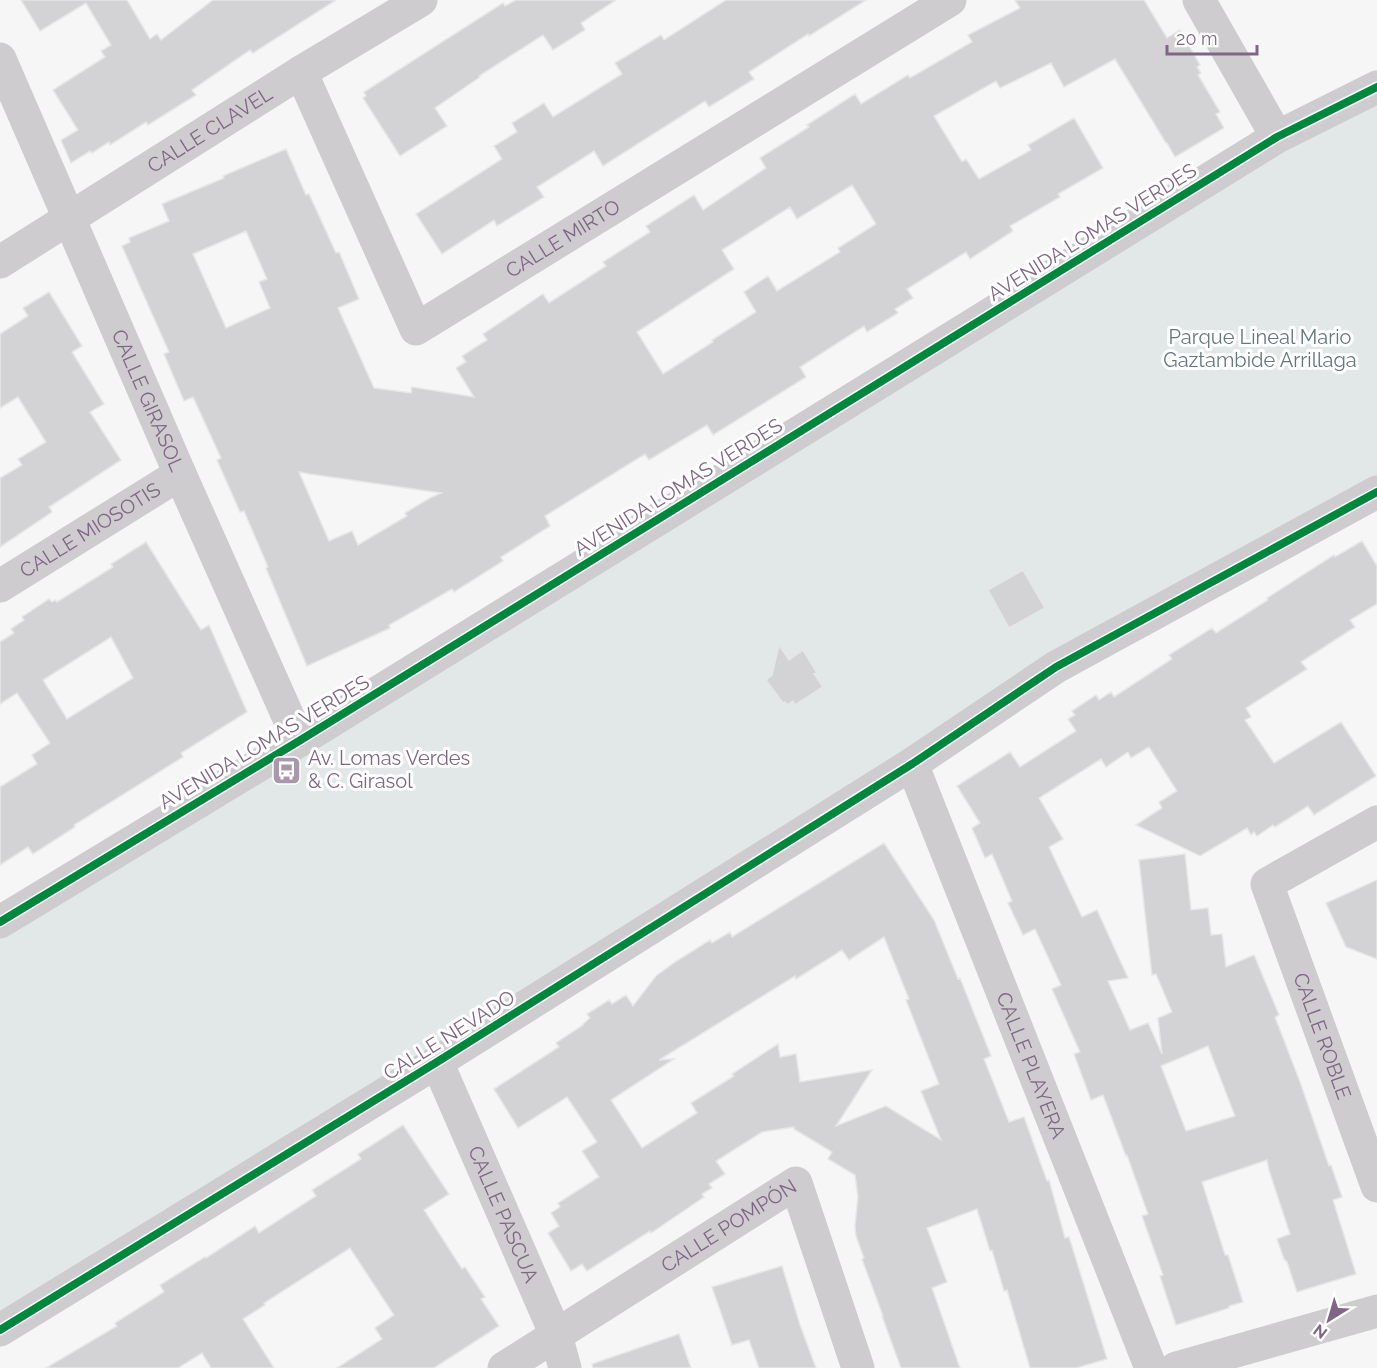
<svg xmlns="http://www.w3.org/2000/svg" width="1377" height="1368" viewBox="0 0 1377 1368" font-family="Raleway,sans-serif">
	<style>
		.green { fill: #e2e8e7 }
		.building { fill: #d3d2d4; stroke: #e5e6e5; stroke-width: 1.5; fill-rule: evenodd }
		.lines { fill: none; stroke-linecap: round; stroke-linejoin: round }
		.minor { stroke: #cecccf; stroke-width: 33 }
		.cycleway-casing { stroke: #fff; stroke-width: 11 }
		.cycleway { stroke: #00873e; stroke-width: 8 }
		.labels { text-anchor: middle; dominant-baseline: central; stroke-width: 6; stroke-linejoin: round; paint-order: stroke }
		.street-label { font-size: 20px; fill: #806685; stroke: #fff }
		.park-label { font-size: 20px; fill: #65787c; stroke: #fff }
		.poi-label { font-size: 20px; fill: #806685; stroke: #fff; text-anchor: start }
	</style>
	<rect width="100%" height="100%" fill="#f5f6f5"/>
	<!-- green -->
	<path class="green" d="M1377,87V492L1056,667L0,1330V922Z"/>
	<!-- building -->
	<g class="building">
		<path d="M21,0H127L150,39L157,34L161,40L213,0H336L253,53L250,50L192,90L196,95L148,125L146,122L110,145L109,142L92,153L90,151L71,163L61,140L78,130L53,90L105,57L101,51L111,45L86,3L40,31Z"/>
		<path d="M516,0H616L581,23L585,30L553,50L543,35L479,76L480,77L435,108L447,126L400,156L363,98L366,96L364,92L503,3L505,6Z"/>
		<path d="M726,0H866L809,36L808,34L749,72L754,79L709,107L705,101L603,166L594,151L537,187L544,197L497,226L494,220L442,254L416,214L502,159L494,146L517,132L512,123L544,103L553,117L622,74L615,63L661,35L664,40Z"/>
		<path d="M1015,0H1144L1167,38L1180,30L1200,65L1197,67L1201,73L1198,75L1220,112L1216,114L1224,128L1175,157L1167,143H1166L1115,59L1064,87L1051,63L1000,88L996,81L934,116L962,162L966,159L979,179L1031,150L1028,145L1074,118L1103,168L1058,194L1060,197L1010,226L1013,231L970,259L966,252L907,289L913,298L895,309L898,313L867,332L864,326L800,367L806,377L713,435L707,425L649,460L645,454L545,516L550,526L501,557L503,561L454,592L452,589L389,625L390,628L307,666L266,568L268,567L244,511L240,512L217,460L221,458L193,397L184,401L164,354L169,352L122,246L130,242L129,238L169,221L162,204L224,178L223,176L286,149L306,195L309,194L336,253L339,252L359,299L338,308L374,388L411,393L412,387L474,397L456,368L466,362L462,356L487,340L483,334L543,294L549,303L606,266L603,262L650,232L646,226L694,195L703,210L766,168L760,158L809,127L807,125L855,94L861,104L908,75L910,78L972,42L968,35L1020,8ZM852,185L876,224L838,248L840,252L777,291L768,276L744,292L756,312L712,340L713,342L663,374L637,332L734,269L722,250L790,207L797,219ZM246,231L267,279L259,282L270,308L226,328L193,254ZM299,472L310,474L441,493L430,498L405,513L407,516L358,545L352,531L329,541Z"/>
		<path d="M49,292L82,346L72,352L104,404L90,412L121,460L49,507L52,512L0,547V478L22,465L18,459L46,442L18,397L0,408V334L28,316L23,308Z"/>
		<path d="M1362,541L1377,566V604L1350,620L1355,627L1301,662L1307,669L1246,708L1251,717L1245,720L1274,763L1341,722L1376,776L1314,815L1308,806L1275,827L1273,825L1257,836L1254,832L1251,835L1247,828L1200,856L1136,825L1162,808L1159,802L1177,791L1149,747L1131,758L1128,752L1106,767L1101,759L1039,798L1063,839L1049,847L1082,917L1097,910L1128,978L1108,981L1130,1030L1148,1023L1162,1054L1158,1018L1172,1012L1156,974L1152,975L1139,860L1185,854L1191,910L1208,908L1211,935L1222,934L1226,967L1254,955L1279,1015L1275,1017L1300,1082L1329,1166L1331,1165L1342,1197L1333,1200L1356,1274L1297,1292L1287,1262L1284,1259L1277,1239L1290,1234L1269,1170L1267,1160L1202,1182L1225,1255H1228L1243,1302L1229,1306V1308L1176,1325L1160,1276L1163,1275L1142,1216L1148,1214L1127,1155L1126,1156L1103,1095L1091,1100L1074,1054L1080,1052L1052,989L1061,985L1035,929L1023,935L1008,903L1012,901L992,854L985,858L972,828L980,823L957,786L1010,752L1020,767L1076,731L1068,719L1075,715L1072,711L1096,695L1099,700L1111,692L1114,697L1172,659L1169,655L1212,628L1216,633L1268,600L1267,598L1334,555L1335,557ZM1208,1046L1235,1116L1186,1131L1161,1066Z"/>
		<path d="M146,542L201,630L209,625L247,712L181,753L183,757L74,825L75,827L33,854L28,847L0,865V787L37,764L32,755L50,743L17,693L0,704V642L14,633L11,629L24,620L22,617L49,599L52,602L55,600L57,602L113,567L111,564ZM111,637L133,678L67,719L43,680Z"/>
		<path d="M1023,570L1045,608L1009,628L988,590Z"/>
		<path d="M779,645L789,660L803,650L817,673L814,674L823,687L795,705L793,701L787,705L785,702L783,703L766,680L772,675Z"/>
		<path d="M884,843L934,920L958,979L960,978L991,1056L984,1059L1009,1122L1024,1117L1047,1181L1049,1180L1065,1238L1069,1237L1107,1359L1076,1368H1030L1007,1290L1004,1291L992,1250L990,1251L977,1209L927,1228L947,1282L932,1288L960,1368H901L882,1316H883L862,1259L864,1258L856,1236L855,1226L858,1197L855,1175L828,1159L832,1152L794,1129V1127L762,1132L716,1161L725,1174L709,1184L712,1188L702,1194L704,1197L651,1233L650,1231L587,1271L582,1264L571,1271L548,1233L559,1226L551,1213L560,1207L558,1203L599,1177L582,1151L597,1142L567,1097L518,1128L494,1089L559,1047L556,1043L583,1025V1024L590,1018L587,1014L609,1000L612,1004L626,995L633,1006L656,976L675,962L710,940L712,943L730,932L732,937ZM884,937L909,999L906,1000L939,1084L921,1091L941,1140L886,1106L836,1126L872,1070L800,1082L796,1054L780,1057L778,1044L732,1074L734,1076L691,1103L697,1113L642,1148L611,1100L674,1059L659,1060L795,976L796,979L842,950L849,960Z"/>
		<path d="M1377,880V959L1346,947L1326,903Z"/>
		<path d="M403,1125L449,1194L424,1210L462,1269L465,1267L485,1297L481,1299L499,1326L434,1368H337L382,1339L375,1328L394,1315L350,1248L264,1303L265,1305L243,1319L274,1368H211L202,1353L178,1368H46L117,1326L115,1323L164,1292L160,1285L205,1257L206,1258L255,1226L259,1233L316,1196L312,1190L361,1159L358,1154Z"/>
		<path d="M782,1266L800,1325L816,1368H759L749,1340L732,1345L712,1287Z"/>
		<path d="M679,1334L691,1368H593L592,1364Z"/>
	</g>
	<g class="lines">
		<!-- minor -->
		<g class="minor">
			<path d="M1199,0L1277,137"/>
			<path id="s1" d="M0,59L180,474L299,741"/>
			<path id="s2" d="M301,72L416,329L950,0"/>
			<path id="s3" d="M0,262L301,72L421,0"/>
			<path id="s4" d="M0,586L180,474"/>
			<path id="s5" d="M912,764L1151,1368"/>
			<path id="s6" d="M1377,822L1267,884L1377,1186"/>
			<path d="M0,922L299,741L1277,137L1377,87"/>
			<path id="s7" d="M437,1062L556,1335L565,1368"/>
			<path d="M0,1330L437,1062L912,764L1056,667L1377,492"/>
			<path id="s8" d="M504,1368L796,1183L858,1368"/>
			<path d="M1176,1368L1377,1311"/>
		</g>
		<defs>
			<g id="cycleway">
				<path d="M0,922L299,741L1277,137L1377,87"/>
				<path d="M0,1330L437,1062L912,764L1056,667L1377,492"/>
			</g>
		</defs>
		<!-- cycleway casing -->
		<use href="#cycleway" class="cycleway-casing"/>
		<!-- cycleway -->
		<use href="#cycleway" class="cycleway"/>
	</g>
	<!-- icons -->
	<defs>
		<symbol id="bus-square" viewBox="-11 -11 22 22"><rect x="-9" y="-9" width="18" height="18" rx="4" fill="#a998ac" stroke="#fff"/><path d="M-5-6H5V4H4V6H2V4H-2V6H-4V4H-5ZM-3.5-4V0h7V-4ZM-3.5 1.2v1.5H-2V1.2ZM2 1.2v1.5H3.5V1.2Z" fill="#fff"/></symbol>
	</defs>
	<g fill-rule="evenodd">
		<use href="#bus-square" x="270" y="754" width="33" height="33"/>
	</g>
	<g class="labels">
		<!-- street labels -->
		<g class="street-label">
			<text stroke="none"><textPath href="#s3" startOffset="248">CALLE CLAVEL</textPath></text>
			<text transform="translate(1092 232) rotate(-32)">AVENIDA LOMAS VERDES</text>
			<text stroke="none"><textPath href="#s2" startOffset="454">CALLE MIRTO</textPath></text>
			<text stroke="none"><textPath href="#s1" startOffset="372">CALLE GIRASOL</textPath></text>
			<text transform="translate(678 487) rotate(-32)">AVENIDA LOMAS VERDES</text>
			<text stroke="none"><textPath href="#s4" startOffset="106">CALLE MIOSOTIS</textPath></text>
			<text transform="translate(264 742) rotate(-31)">AVENIDA LOMAS VERDES</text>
			<text transform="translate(449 1035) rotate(-32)">CALLE NEVADO</text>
			<text stroke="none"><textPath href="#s6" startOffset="288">CALLE ROBLE</textPath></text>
			<text stroke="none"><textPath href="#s5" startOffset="324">CALLE PLAYERA</textPath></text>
			<text stroke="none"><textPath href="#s7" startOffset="166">CALLE PASCUA</textPath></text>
			<text stroke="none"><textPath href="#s8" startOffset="266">CALLE POMPÓN</textPath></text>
		</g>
		<!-- park labels -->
		<g class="park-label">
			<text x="1260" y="337">Parque Lineal Mario<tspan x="1260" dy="23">Gaztambide Arrillaga</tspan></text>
		</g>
		<!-- poi labels -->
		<g class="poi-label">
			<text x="308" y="758">Av. Lomas Verdes<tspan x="308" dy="23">&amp; C. Girasol</tspan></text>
		</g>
	</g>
	<!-- north arrow -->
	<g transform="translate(1329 1320) rotate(217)" stroke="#ffffff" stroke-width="4.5" paint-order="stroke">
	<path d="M0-4.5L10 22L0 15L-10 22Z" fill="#806685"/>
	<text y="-9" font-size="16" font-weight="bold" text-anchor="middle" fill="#806685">N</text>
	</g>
	<!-- scale -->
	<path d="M1167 45v9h90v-9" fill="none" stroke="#806685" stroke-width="3"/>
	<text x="1176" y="45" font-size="18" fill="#806685" stroke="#ffffff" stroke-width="4.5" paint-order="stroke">20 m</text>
</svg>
